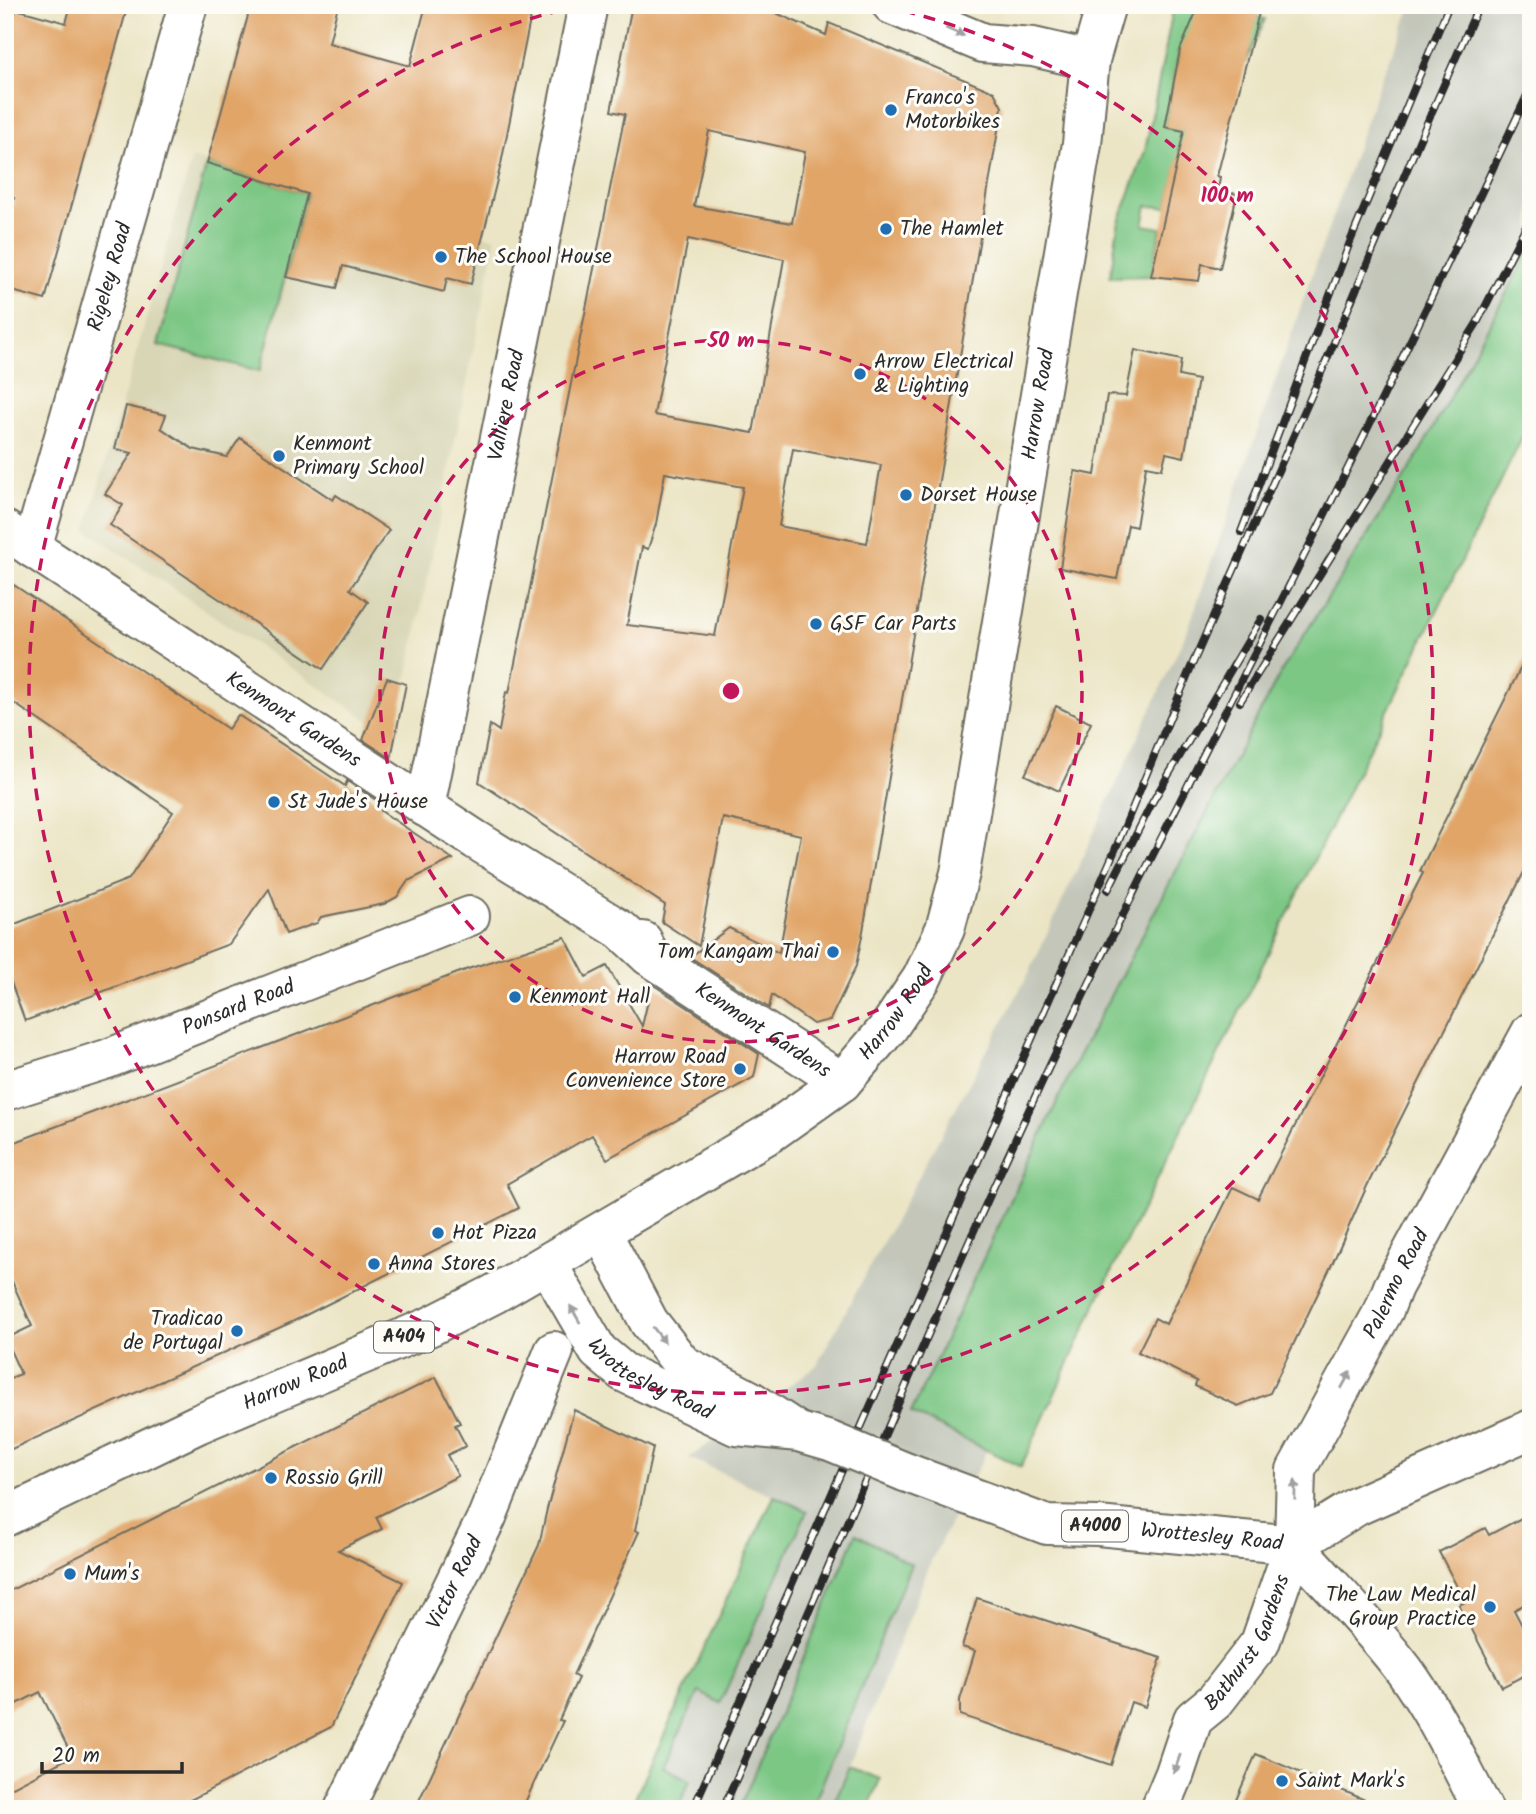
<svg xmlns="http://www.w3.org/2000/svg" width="1536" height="1814" viewBox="0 0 1536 1814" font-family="Kalam,sans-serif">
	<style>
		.built { fill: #d8d6b5 }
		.industrial { fill: #c3c6b9 }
		.green { fill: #7dc785; stroke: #547958; stroke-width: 2 }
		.building { fill: #e1a568; fill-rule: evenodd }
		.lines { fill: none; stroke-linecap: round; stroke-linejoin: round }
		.minor-casing { stroke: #6e6c61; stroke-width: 42 }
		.major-casing { stroke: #6e6c61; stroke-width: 42 }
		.minor { stroke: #fff; stroke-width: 38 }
		.major { stroke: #fff; stroke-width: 38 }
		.rail-casing { stroke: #2b2b2b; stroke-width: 8 }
		.rail { stroke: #fdfcf7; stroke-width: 5; stroke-dasharray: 16; stroke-linecap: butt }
		.major-bridge-casing { stroke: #6e6c61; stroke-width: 42; stroke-linecap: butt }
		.major-bridge { stroke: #fff; stroke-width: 38 }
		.oneway { fill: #a0a0a0 }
		.ring { fill: none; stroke: #c2185b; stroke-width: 3.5; stroke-dasharray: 12 9 }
		.poi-dot { fill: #1f6fb2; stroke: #fdfcf7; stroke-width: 2.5 }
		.labels { text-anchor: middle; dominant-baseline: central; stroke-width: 6; stroke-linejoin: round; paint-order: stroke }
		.shield { fill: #fdfcf7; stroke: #6a6a68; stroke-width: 2 }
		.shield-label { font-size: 19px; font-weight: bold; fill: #2b2b2b }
		.poi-label { font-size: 21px; fill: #2b2b2b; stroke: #fdfcf7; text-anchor: start }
		.street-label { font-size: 21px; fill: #2b2b2b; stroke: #fdfcf7 }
		.centre { fill: #c2185b; stroke: #fdfcf7; stroke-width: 3.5 }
		.ring-label { font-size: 21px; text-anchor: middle; font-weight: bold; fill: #c2185b; stroke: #fdfcf7; stroke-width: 6; stroke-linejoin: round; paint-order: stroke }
	</style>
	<rect width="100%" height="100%" fill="#fdfcf7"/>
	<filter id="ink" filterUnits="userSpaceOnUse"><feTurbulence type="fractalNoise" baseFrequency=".0143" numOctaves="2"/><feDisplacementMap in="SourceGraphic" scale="14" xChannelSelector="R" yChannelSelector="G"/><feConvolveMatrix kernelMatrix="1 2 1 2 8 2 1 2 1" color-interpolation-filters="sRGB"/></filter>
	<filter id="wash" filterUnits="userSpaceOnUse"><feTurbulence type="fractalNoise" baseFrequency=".00686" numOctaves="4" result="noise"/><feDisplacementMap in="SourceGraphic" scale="28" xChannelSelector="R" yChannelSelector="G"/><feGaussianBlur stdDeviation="1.57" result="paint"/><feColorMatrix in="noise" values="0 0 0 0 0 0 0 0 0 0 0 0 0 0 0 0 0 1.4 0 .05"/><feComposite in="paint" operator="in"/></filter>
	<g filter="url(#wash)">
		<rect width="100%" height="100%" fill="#ebe5c5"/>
		<!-- built -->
		<path class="built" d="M192,158L307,194L496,238L395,738L86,530Z"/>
		<!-- industrial -->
		<path class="industrial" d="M1412,5H1531V420L1101,1293L1021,1467L987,1450L931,1561L850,1766L880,1779L868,1809H630L774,1496L689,1458L816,1366L1029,973L1188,629L1378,87Z"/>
		<!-- green -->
		<g class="green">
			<path d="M1174,5H1199L1198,9L1248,13L1265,19L1245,64L1179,53L1165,127L1204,134L1181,149L1167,207L1147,206L1143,225L1161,228L1151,276L1110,277L1118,225L1145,151Z"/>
			<path d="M207,163L307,194L260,371L158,345Z"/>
			<path d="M1531,248V420L1101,1293L1021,1467L911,1413L1077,1059L1282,670L1416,459Z"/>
			<path d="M774,1496L807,1511L720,1703L699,1692L663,1767L690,1780L678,1809H630Z"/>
			<path d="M856,1534L911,1564L812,1809H739Z"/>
			<path d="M850,1767L880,1779L868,1809H831Z"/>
		</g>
		<g id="blocks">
			<!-- building -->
			<g class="building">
				<path d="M71,5H128L45,300L5,289V229L14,198L5,195V46L16,9L66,23Z"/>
				<path d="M251,5H338L329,43L410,66L426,5H533L501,164L471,284L447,278L444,292L343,266L337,288L286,277L307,194L207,163Z"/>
				<path d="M632,5H758L826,35L829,23L994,92L1002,107L863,931L856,966L830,1020L813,1024L772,995L769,1008L690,957L729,928L779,953L801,835L723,818L699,946L662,922L665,905L479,782L490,725L499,731L506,692L509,693L625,114L611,111ZM709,131L805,152L792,223L694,206ZM688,239L784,259L753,433L654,415ZM793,449L881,465L867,543L779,526ZM665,473L743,487L715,636L627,625L642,547L648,549L656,524Z"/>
				<path d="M1199,5H1261L1217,176L1220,177L1218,190L1237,194L1220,268L1202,264L1199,281L1151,276L1184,131L1165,127L1180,50Z"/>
				<path d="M1135,350L1181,360L1179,376L1198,380L1184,457L1166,453L1162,469L1146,466L1136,527L1128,525L1117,579L1060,568L1075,471L1095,475L1107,395L1126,396Z"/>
				<path d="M126,406L166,415L161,428L193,449L227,457L240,438L333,500L336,495L389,530L350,589L368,602L323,669L110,525L123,505L105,494L132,453L115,449Z"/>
				<path d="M5,579L228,729L238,715L345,786L347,781L382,804L381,811L453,859L408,881L397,897L384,904L321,917L317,923L286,934L269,889L229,944L25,1021L5,966V928L129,879L173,812L5,697Z"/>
				<path d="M1531,647V858L1367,1186L1333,1262L1270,1393L1238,1406L1195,1386L1197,1381L1138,1352L1155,1318L1166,1324L1233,1187L1258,1199L1423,873L1420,871L1443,824Z"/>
				<path d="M387,678L406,684L391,758L363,740Z"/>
				<path d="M1056,706L1091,723L1059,791L1025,775Z"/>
				<path d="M565,937L586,977L607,966L642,1026L652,984L759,1054L754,1077L607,1159L592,1135L507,1184L519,1208L292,1322L5,1452V1380L21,1374L5,1339L32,1326L5,1266V1146L468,969Z"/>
				<path d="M436,1377L460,1423L455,1425L466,1446L447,1455L458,1476L376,1517L382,1529L338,1550L403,1582L331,1727L173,1809H5V1791L72,1756L40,1692L5,1710V1593Z"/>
				<path d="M574,1410L653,1448L635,1530L639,1532L573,1675L578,1678L559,1720L563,1721L522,1809H415L539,1545L547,1509Z"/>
				<path d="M1531,1513V1601L1514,1610L1531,1643V1672L1502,1687L1459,1605L1465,1602L1439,1552L1485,1528L1489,1535Z"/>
				<path d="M977,1598L1161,1658L1145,1707L1131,1702L1111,1765L960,1715V1700L975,1651L962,1647Z"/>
				<path d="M1256,1754L1384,1808V1809H1232Z"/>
			</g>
		</g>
	</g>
	<g filter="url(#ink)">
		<use href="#blocks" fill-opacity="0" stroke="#6e6c61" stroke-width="2"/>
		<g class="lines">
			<defs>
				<g id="minor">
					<path d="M892,5L983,43L1033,47L1090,60"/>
					<path id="s1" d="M5,530L476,840L621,930L649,956"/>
					<path id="s2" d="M32,548L188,5"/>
					<path id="s3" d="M425,807L588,5"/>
					<path id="s4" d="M643,941L649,956L842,1082"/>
					<path id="s5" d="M5,1091L107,1059L470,916"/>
					<path d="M1294,1545C1331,1587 1370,1625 1404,1670C1435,1712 1458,1762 1483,1809"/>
					<path id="s6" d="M344,1809L487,1517L554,1351"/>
					<path id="s7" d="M1160,1809L1175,1773L1193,1719L1215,1701L1260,1643L1294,1545L1296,1470L1384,1310L1393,1287L1531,1032"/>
				</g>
				<g id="major">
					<path d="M602,1233L649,1322L682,1364L750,1400L794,1429"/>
					<path id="s8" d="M548,1265L598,1351L623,1372L736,1426L799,1432L830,1441"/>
					<path id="s9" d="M905,1472L1047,1525L1098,1526L1294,1545L1357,1506L1531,1429"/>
					<path id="s10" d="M5,1517L198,1424L431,1326L494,1294L770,1133L842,1082L889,1027L922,978L945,929L960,873L1082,144L1090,60L1106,5"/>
				</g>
			</defs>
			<!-- minor casing -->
			<use href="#minor" class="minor-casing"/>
			<!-- major casing -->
			<use href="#major" class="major-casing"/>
			<!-- minor -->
			<use href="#minor" class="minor"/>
			<!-- major -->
			<use href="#major" class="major"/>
			<defs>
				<g id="rail">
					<path d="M1241,532L1350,242L1449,5"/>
					<path d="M1240,702L1477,323L1531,216"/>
					<path d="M1108,890L1153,801L1261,619"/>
					<path d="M693,1809L1115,850L1188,674L1316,385L1419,141L1479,5"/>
					<path d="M723,1809C835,1556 939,1298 1058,1048C1146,863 1241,683 1332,500C1400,364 1466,226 1531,87"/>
				</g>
			</defs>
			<!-- rail casing -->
			<use href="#rail" class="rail-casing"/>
			<!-- rail -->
			<use href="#rail" class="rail"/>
			<defs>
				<path id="major-bridge" d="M830,1441L905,1472"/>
			</defs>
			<!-- major-bridge casing -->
			<use href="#major-bridge" class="major-bridge-casing"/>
			<!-- major-bridge -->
			<use href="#major-bridge" class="major-bridge"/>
		</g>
		<!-- one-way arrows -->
		<defs><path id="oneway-solid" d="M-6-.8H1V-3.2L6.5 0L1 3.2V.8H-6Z" transform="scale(1.75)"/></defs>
		<g class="oneway">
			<use href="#oneway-solid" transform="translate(955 32) rotate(23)"/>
			<use href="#oneway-solid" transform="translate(575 1314) rotate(-120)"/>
			<use href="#oneway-solid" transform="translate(659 1335) rotate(52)"/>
			<use href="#oneway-solid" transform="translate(1346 1380) rotate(-61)"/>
			<use href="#oneway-solid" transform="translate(1295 1490) rotate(-89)"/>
			<use href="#oneway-solid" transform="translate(1177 1764) rotate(109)"/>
		</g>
	</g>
	<!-- distance rings -->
	<g class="ring">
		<circle cx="731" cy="691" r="351"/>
		<path d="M883 6A702 702 0 1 1 579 6"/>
	</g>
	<!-- markers -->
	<g class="poi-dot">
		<circle cx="891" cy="110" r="7"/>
		<circle cx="886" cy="229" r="7"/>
		<circle cx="441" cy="257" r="7"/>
		<circle cx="860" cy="374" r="7"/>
		<circle cx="279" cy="456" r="7"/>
		<circle cx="906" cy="495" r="7"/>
		<circle cx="816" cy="624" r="7"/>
		<circle cx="274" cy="802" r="7"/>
		<circle cx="833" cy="952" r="7"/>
		<circle cx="515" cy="997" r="7"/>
		<circle cx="740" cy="1069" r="7"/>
		<circle cx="438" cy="1233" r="7"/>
		<circle cx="374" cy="1264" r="7"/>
		<circle cx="237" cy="1331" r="7"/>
		<circle cx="271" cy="1478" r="7"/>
		<circle cx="70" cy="1574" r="7"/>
		<circle cx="1490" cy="1607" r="7"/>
		<circle cx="1282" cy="1781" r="7"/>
	</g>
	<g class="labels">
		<!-- shield labels -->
		<g class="shield">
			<rect x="374" y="1321.5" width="60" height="31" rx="5"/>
			<rect x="1062" y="1510.5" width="66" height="31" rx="5"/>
		</g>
		<g class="shield-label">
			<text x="404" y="1337">A404</text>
			<text x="1095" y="1526">A4000</text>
		</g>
		<!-- poi labels -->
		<g class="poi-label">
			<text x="905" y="98">Franco's<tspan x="905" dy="24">Motorbikes</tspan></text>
			<text x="900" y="229">The Hamlet</text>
			<text x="455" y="257">The School House</text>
			<text x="874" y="362">Arrow Electrical<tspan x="874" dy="24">&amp; Lighting</tspan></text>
			<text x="293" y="444">Kenmont<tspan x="293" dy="24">Primary School</tspan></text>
			<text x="920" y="495">Dorset House</text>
			<text x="830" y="624">GSF Car Parts</text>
			<text x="288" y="802">St Jude's House</text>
			<text x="819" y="952" text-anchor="end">Tom Kangam Thai</text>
			<text x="529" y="997">Kenmont Hall</text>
			<text x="726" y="1057" text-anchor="end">Harrow Road<tspan x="726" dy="24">Convenience Store</tspan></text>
			<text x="452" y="1233">Hot Pizza</text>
			<text x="388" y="1264">Anna Stores</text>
			<text x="223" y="1319" text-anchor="end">Tradicao<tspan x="223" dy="24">de Portugal</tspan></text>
			<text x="285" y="1478">Rossio Grill</text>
			<text x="84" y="1574">Mum's</text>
			<text x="1476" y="1595" text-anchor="end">The Law Medical<tspan x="1476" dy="24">Group Practice</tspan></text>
			<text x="1296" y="1781">Saint Mark's</text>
		</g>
		<!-- street labels -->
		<g class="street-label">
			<text stroke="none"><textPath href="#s2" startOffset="282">Rigeley Road</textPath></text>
			<text stroke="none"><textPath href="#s10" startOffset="1664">Harrow Road</textPath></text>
			<text stroke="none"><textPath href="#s3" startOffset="410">Valliere Road</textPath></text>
			<text stroke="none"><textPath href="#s1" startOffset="345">Kenmont Gardens</textPath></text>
			<text stroke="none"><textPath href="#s5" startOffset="248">Ponsard Road</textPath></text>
			<text stroke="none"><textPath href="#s10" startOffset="1034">Harrow Road</textPath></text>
			<text stroke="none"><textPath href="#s4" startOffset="152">Kenmont Gardens</textPath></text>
			<text stroke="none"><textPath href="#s7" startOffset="588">Palermo Road</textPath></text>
			<text stroke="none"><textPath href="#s8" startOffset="159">Wrottesley Road</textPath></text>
			<text stroke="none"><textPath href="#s10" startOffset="320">Harrow Road</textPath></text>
			<text stroke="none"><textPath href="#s9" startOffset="317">Wrottesley Road</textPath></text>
			<text stroke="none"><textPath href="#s6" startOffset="252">Victor Road</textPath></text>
			<text stroke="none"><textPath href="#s7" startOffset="192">Bathurst Gardens</textPath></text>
		</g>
	</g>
	<circle cx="731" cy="691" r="10" class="centre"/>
	<g class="ring-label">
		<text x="1227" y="202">100 m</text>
		<text x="731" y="347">50 m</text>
	</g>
	<!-- margin -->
	<rect width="1536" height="1814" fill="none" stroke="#fdfcf7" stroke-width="28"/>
	<!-- scale -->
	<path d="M42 1762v10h140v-10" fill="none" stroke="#2b2b2b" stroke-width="3.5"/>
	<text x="52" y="1762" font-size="21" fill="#2b2b2b" stroke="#fdfcf7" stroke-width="5" paint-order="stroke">20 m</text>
</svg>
